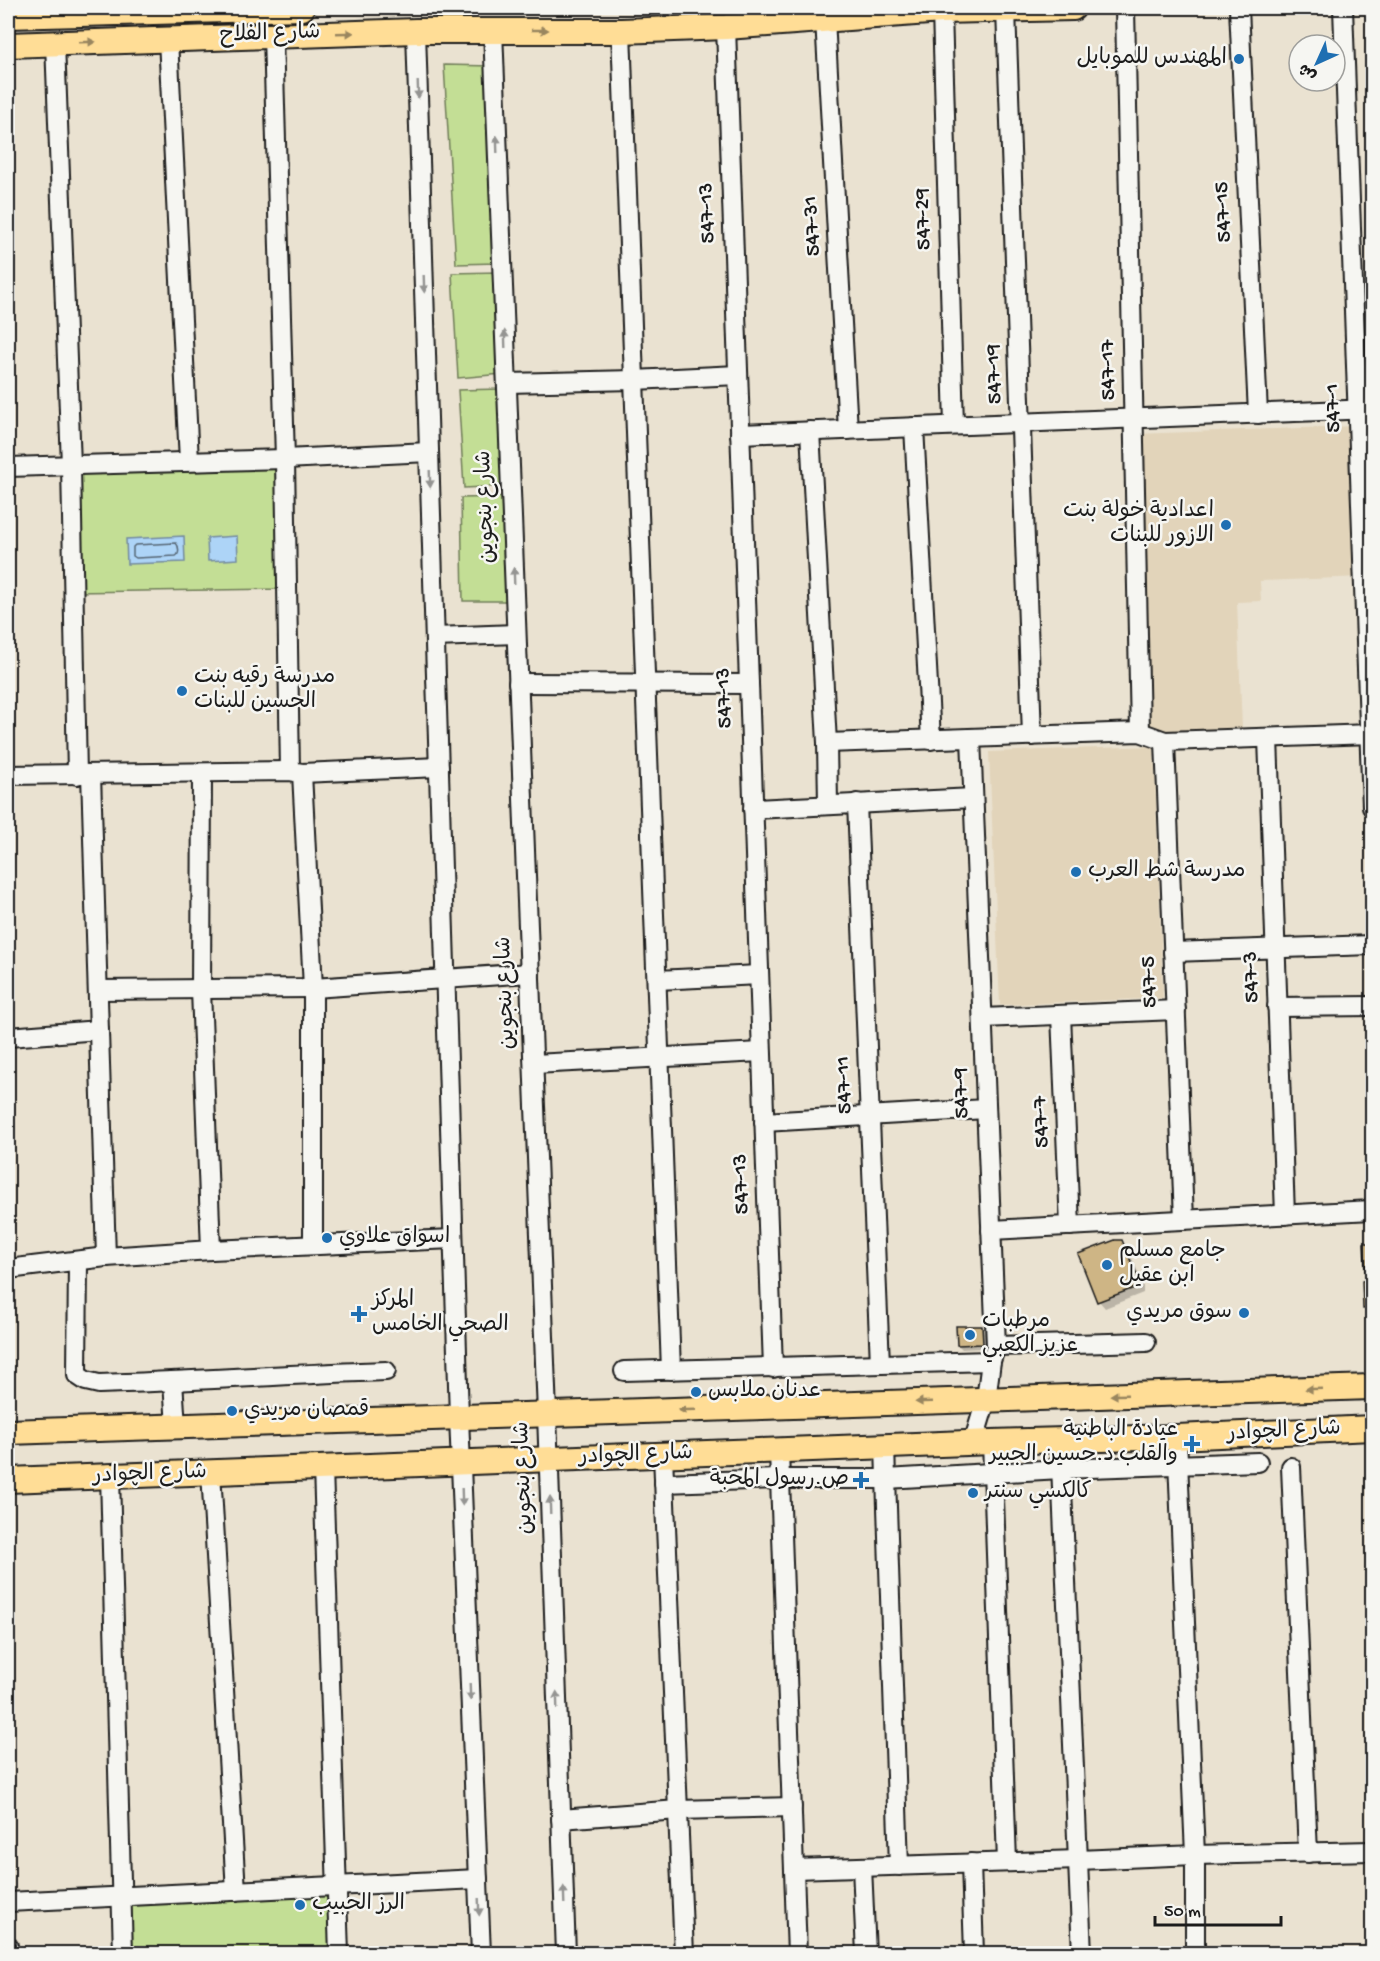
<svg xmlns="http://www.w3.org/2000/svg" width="1380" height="1961" viewBox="0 0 1380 1961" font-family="'Gochi Hand','Playpen Sans Arabic',sans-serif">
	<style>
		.built { fill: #e2d4ba }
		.green { fill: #c3de95; stroke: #707d58; stroke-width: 1.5 }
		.water { fill: #add4f7; stroke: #738a9f; stroke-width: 1.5 }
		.shadow { fill: #0003 }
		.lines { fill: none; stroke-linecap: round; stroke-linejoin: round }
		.shore { stroke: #566674; stroke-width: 1.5 }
		.building { fill: #ceb585; stroke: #1c1c1c; stroke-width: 1.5 }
		.minor-casing { stroke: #1c1c1c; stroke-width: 22 }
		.major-casing { stroke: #1c1c1c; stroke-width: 28 }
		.minor { stroke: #f6f6f2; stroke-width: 18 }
		.major { stroke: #ffdd96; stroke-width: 24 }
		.oneway { fill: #99865f }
		.oneway2 { fill: #949492 }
		.poi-dot { fill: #1f6fb2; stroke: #f6f6f2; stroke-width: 2 }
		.labels { text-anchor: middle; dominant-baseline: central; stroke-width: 5; stroke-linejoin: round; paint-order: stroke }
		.street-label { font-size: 22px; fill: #1c1c1c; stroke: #f6f6f2 }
		.poi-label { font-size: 22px; fill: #1c1c1c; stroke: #f6f6f2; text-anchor: start }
	</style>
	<rect width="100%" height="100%" fill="#eae2d1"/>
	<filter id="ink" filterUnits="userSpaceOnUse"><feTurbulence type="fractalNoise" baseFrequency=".0167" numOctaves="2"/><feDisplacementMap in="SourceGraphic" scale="12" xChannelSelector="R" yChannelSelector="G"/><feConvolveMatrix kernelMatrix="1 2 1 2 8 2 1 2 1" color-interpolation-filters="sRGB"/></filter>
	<g filter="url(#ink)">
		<!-- built -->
		<g class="built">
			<path d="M1356,426L1362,577L1260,581L1261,601L1237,602L1242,728L1154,731L1148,726L1136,434Z"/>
			<path d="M1154,746L1163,998L1000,1005L989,752Z"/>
		</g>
		<!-- green -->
		<g class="green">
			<path d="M444,65L492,66L497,263L456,264Z"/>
			<path d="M498,272L502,374L458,378L452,273Z"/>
			<path d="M501,389L505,486L464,488L458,390Z"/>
			<path d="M285,459L287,589L74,592L71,465Z"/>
			<path d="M506,497L509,601H463L461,498Z"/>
			<path d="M337,1886L339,1953H124L122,1897Z"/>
		</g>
		<!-- water -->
		<g class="water">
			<path d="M184,536L185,562L127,564L126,539Z"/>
			<path d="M237,536L238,559L208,561L207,538Z"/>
		</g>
		<!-- shadow -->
		<g class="shadow">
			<path d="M1122,1242L1128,1249L1143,1284V1293L1105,1308L1099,1301Z"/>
			<path d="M1372,1244V1316L1365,1308L1367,1282L1366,1245Z"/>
			<path d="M982,1327L986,1331L987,1348L962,1349L958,1345Z"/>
			<path d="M1038,1351L1046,1353V1361L1038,1359Z"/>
		</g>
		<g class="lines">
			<!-- shore -->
			<path class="shore" d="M176,543C179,546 180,554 176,556L136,558L133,556V547L135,545Z"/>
		</g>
		<!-- building -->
		<g class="building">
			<path d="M1115,1240H1122L1137,1276V1287L1097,1302L1078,1254Z"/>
			<path d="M1364,1243H1372V1308L1363,1309L1362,1281L1366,1280Z"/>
			<path d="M956,1326H982L983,1344L957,1345Z"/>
		</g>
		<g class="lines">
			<defs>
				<g id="minor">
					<path d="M1125,8L1140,732"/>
					<path d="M1239,8L1258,414"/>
					<path d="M1343,8L1372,807"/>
					<path d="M1006,10L1032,736"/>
					<path d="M942,11L954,425"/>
					<path d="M825,19L848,430"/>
					<path d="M726,27L773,1368"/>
					<path d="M493,30L547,1414L566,1954"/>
					<path d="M416,31L459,1417L481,1954"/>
					<path d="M621,31L671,1370"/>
					<path d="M273,35L285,459L290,771"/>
					<path d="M168,39L189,461"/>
					<path d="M55,43L71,465L77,775"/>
					<path d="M507,383L634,380L738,375"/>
					<path d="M914,427L931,740"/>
					<path d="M810,431L827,743L828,804"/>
					<path d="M740,434L1372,409"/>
					<path d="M8,467L285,459L429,452"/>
					<path d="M435,637L516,634"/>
					<path d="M518,683L749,684"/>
					<path d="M971,738L996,1346L991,1361L986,1400L973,1443"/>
					<path d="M1268,738L1285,1215"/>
					<path d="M1165,741L1184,1220"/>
					<path d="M827,743L1140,732L1165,741L1372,734"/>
					<path d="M202,773L201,990L211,1250"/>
					<path d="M302,773L313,988V1245"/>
					<path d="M91,774L106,1257"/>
					<path d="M8,775L290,771L302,773L439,767"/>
					<path d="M857,803L880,1364"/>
					<path d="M753,809L973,798"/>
					<path d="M1173,952L1372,945"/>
					<path d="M657,980L759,975"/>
					<path d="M98,990L313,988L530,973"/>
					<path d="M1277,1007L1372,1006"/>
					<path d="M1061,1015L1070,1226"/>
					<path d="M983,1018L1176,1010"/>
					<path d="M8,1037L99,1030"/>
					<path d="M534,1064L761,1052"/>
					<path d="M764,1122L986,1109"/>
					<path d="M991,1230L1372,1210"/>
					<path d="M78,1262L77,1375L86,1381L99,1384C195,1381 290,1374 386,1371"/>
					<path d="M8,1269L106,1257L211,1250L453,1239"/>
					<path d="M996,1346L1146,1342"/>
					<path d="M624,1371L991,1361"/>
					<path d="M173,1381L176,1427"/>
					<path d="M1177,1437L1195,1855V1954"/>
					<path d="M992,1442L1007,1862"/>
					<path d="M1060,1442L1082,1954"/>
					<path d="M885,1447L899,1866"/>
					<path d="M779,1451L797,1954"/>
					<path d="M663,1455L684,1954"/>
					<path d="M1291,1467L1308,1853"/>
					<path d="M323,1468L339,1954"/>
					<path d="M211,1472L236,1891"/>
					<path d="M110,1476L123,1954"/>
					<path d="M664,1483L780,1479H886L1061,1469L1258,1462"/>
					<path d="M561,1819L678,1810L792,1807"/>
					<path d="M971,1863L974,1954"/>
					<path d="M862,1867L866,1954"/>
					<path d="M794,1869L1078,1860L1195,1855L1372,1851"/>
					<path d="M8,1902L478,1879"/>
					<path d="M8,1946V1954"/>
				</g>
				<g id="major">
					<path d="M8,16L302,8"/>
					<path d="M8,45L416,31H621L726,27L942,11L1073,8"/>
					<path d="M8,1432L1372,1387"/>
					<path d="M8,1480L992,1442L1177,1437L1372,1428"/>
				</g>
			</defs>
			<!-- minor casing -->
			<use href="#minor" class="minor-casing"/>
			<!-- major casing -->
			<use href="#major" class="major-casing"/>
			<!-- minor -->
			<use href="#minor" class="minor"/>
			<!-- major -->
			<use href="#major" class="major"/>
		</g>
		<!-- one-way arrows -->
		<defs><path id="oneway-solid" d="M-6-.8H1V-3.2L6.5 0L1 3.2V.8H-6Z" transform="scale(1.5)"/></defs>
		<g class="oneway">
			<use href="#oneway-solid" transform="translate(540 30)"/>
			<use href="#oneway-solid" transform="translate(345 33) rotate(-2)"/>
			<use href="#oneway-solid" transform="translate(87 42) rotate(-2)"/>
			<use href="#oneway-solid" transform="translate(1314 1389) rotate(178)"/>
			<use href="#oneway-solid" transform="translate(1119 1395) rotate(178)"/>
			<use href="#oneway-solid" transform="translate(924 1402) rotate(178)"/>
			<use href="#oneway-solid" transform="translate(687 1410) rotate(178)"/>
		</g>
		<g class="oneway2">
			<use href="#oneway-solid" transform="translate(418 90) rotate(88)"/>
			<use href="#oneway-solid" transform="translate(497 144) rotate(-92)"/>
			<use href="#oneway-solid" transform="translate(424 284) rotate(88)"/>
			<use href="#oneway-solid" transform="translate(505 339) rotate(-92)"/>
			<use href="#oneway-solid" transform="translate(430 479) rotate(88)"/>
			<use href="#oneway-solid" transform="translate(514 576) rotate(-92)"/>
			<use href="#oneway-solid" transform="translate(462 1497) rotate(88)"/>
			<use href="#oneway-solid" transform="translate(550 1505) rotate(-92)"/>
			<use href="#oneway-solid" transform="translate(470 1692) rotate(88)"/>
			<use href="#oneway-solid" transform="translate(557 1700) rotate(-92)"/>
			<use href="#oneway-solid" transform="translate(564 1895) rotate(-92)"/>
			<use href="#oneway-solid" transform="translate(479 1907) rotate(88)"/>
		</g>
	</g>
	<!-- markers -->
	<g class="poi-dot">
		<circle cx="1239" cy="59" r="6"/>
		<circle cx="1226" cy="525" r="6"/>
		<circle cx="182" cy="691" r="6"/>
		<circle cx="1076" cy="872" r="6"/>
		<circle cx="327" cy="1238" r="6"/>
		<circle cx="1107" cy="1265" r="6"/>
		<circle cx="1244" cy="1313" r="6"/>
		<path d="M356 1305h6v6h6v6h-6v6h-6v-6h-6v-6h6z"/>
		<circle cx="970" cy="1335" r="6"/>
		<circle cx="696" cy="1392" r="6"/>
		<circle cx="232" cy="1411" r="6"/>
		<path d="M1189 1435h6v6h6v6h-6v6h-6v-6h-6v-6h6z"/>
		<path d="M858 1471h6v6h6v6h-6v6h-6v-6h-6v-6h6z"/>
		<circle cx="973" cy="1493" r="6"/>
		<circle cx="300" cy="1905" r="6"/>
	</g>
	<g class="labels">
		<!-- street labels -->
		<g class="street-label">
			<text transform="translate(270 35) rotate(-2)">شارع الفلاح</text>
			<text transform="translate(1224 212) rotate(-93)">547-15</text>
			<text transform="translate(708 213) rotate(-92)">547-13</text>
			<text transform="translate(924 219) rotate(-92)">547-29</text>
			<text transform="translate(813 226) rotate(-93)">547-31</text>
			<text transform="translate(1109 370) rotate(-91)">547-17</text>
			<text transform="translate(995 374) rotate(-92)">547-19</text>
			<text transform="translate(1334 408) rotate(-92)">547-1</text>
			<text transform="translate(487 507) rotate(-92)">شارع بنجوين</text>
			<text transform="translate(725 698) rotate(-92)">547-13</text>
			<text transform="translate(1252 977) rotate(-92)">547-3</text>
			<text transform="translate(1150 982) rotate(-92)">547-5</text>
			<text transform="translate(507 993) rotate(-92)">شارع بنجوين</text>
			<text transform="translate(845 1085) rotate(-92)">547-11</text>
			<text transform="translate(962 1093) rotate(-92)">547-9</text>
			<text transform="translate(1042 1122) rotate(-93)">547-7</text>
			<text transform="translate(742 1184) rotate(-92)">547-13</text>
			<text transform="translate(1284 1432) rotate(-3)">شارع الچوادر</text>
			<text transform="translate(636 1456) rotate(-2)">شارع الچوادر</text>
			<text transform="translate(150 1475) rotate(-2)">شارع الچوادر</text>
			<text transform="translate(525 1478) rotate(-92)">شارع بنجوين</text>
		</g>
		<!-- poi labels -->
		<g class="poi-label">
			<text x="1227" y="59" text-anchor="end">المهندس للموبايل</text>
			<text x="1214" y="512" text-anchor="end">اعدادية خولة بنت<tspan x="1214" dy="25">الازور للبنات</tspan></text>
			<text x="194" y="678">مدرسة رقيه بنت<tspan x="194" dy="25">الحسين للبنات</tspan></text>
			<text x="1088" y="872">مدرسة شط العرب</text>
			<text x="339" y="1238">اسواق علاوي</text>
			<text x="1119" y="1252">جامع مسلم<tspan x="1119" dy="25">ابن عقيل</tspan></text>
			<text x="372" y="1301">المركز<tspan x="372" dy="25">الصحي الخامس</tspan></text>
			<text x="1232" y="1313" text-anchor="end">سوق مريدي</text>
			<text x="982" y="1322">مرطبات<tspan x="982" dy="25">عزيز الكعبي</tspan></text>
			<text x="708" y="1392">عدنان ملابس</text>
			<text x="244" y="1411">قمصان مريدي</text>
			<text x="1178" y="1431" text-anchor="end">عيادة الباطنية<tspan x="1178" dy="25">والقلب د.حسين الجبير</tspan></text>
			<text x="849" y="1480" text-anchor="end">ص.رسول المحبة</text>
			<text x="985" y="1493">كالكسي سنتر</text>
			<text x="312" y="1905">الرز الحبيب</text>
		</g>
	</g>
	<!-- margin -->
	<rect width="1380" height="1961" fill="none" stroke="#f6f6f2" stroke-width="30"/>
	<rect x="15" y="15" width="1350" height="1931" fill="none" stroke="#1c1c1c" stroke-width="2" filter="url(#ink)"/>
	<!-- north arrow -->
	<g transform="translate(1317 63) rotate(225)"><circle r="28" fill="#f6f6f2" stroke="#9f9f9c" stroke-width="1.5"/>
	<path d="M0-4.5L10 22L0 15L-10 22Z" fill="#1f6fb2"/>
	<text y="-9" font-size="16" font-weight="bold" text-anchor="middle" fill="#1c1c1c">ش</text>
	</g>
	<!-- scale -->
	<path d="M1155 1916v9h126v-9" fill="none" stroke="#1c1c1c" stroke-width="3"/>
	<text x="1164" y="1916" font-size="18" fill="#1c1c1c" stroke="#f6f6f2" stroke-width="4.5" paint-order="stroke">50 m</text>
</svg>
